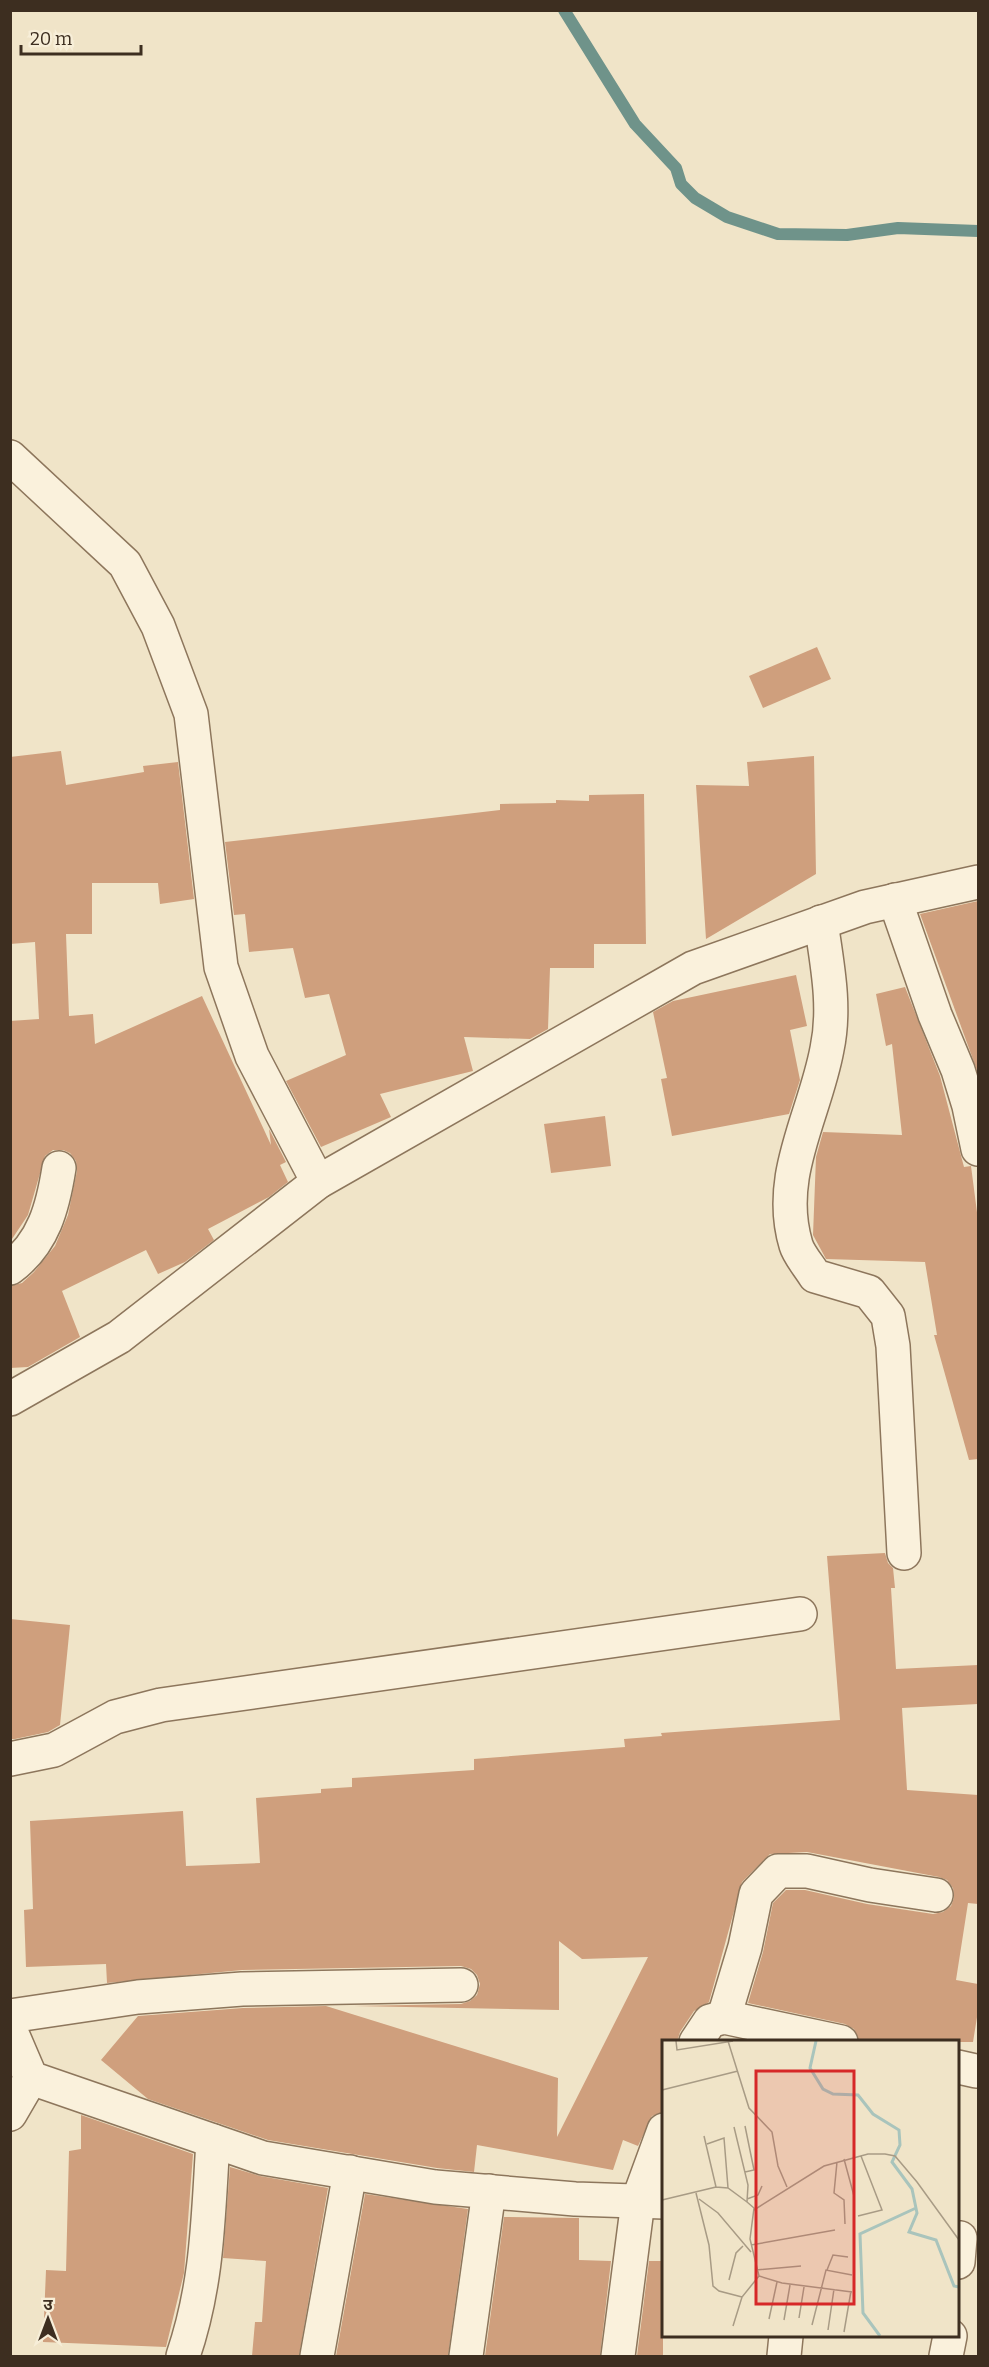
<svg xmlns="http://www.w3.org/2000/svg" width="989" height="2367" viewBox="0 0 989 2367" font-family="Bitter,'Noto Sans Devanagari',serif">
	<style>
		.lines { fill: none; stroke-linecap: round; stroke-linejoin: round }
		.stream { stroke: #6f938a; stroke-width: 12 }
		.building { fill: #cf9f7d }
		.minor-casing { stroke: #8d765c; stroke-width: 36 }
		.minor { stroke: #faf1dc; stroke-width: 33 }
		.inset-river { fill: none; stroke: #a9c4bc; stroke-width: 3 }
		.inset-road { fill: none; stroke: #a89b85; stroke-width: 1.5 }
		.view { fill: #d62828; fill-opacity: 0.15; stroke: #d62828; stroke-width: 3 }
		.inset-edge { fill: none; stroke: #3d2e20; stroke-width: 3 }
	</style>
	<rect width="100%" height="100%" fill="#f0e4c8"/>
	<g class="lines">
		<!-- stream -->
		<path class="stream" d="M564,10L635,124L676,168L681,184L695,198L727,217L778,234L847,235L898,228L978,231"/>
	</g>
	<!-- building -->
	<g class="building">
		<path d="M817,647L831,679L763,708L749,676Z"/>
		<path d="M61,751L66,785L144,772L143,766L178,762L194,899L160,904L158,883H92V934H66L69,1016L93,1014L95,1044L202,996L271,1145L269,1129L286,1162L280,1165L288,1182L269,1197L208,1229L214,1240L185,1262L158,1274L146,1250L62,1291L80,1337L28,1367L10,1368V1286L22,1283L34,1272L55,1246L68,1215L77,1171L76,1161L70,1153L63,1150H53L45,1156L28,1215L10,1242V1021L39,1019L35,942L10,944V757Z"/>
		<path d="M814,756L816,874L706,939L696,785L749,786L747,762Z"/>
		<path d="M644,794L646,944H594V968H550L548,1029L530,1039L464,1037L473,1071L380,1094L391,1117L321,1147L286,1081L346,1055L329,994L305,998L293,948L249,952L245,914L234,915L225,842L500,810V804L556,803V800L589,801V795Z"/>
		<path d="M978,901V1073L920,914Z"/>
		<path d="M796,975L807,1026L790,1030L800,1080L789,1114L672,1136L661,1079L667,1078L653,1012L673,1001Z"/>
		<path d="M905,987L940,1076L964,1167L971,1166L978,1220V1459L969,1460L934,1335H937L925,1262L826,1259L813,1235L816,1157L823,1132L902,1135L892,1044L886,1046L876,994Z"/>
		<path d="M605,1116L611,1166L551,1173L544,1124Z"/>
		<path d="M885,1553L888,1563L893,1568L895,1588H891L896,1669L978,1665V1704L902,1708L907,1790L978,1795V1904L968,1903L956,1980L978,1984V2011L973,2042H859L854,2029L845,2024L748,2003L763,1952L773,1903L786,1890H805L867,1904L933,1914L943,1912L951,1906L954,1898L953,1888L947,1880L939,1877L807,1852L770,1854L742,1882L709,2002L694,2011L680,2032L677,2042H663V2112L652,2116L638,2146L623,2140L613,2170L477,2145L474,2172L437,2168L268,2140L148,2099L101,2060L138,2016L243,2008L326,2006L558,2078L557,2137L648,1957L582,1959L559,1941V2010L354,2006L461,2004L470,2001L477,1995L480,1984L477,1975L471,1969L461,1966L242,1970L107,1983L106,1964L26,1967L24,1910L33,1909L30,1821L183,1811L186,1866L260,1863L256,1798L321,1793V1789L352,1787V1778L474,1770V1759L625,1747L624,1739L662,1736L661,1733L840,1720L827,1556Z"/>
		<path d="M10,1619L70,1625L60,1725L48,1732L15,1739H10Z"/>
		<path d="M81,2115L193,2154L184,2273L166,2347L43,2342L46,2270L66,2271L69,2151L81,2149Z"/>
		<path d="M230,2167L260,2176L328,2188L299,2356H252L255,2322H262L266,2261L223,2258Z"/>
		<path d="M365,2194L468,2209L448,2356H336Z"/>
		<path d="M504,2217L579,2218V2260L611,2261L600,2356H485Z"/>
		<path d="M649,2261H663V2356H637Z"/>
	</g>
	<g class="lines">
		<defs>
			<g id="minor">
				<path d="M10,457L125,564L158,626L191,714L221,967L252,1056L318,1182"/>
				<path d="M895,900L935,1015L958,1070L969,1106L978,1149"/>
				<path d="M821,922C827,964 836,1007 827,1049C815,1115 775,1176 796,1245C799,1255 809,1266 815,1276L869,1292L888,1316L893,1346L904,1553"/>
				<path d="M10,1268C44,1243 53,1206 59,1168"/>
				<path d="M10,1399L119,1337L318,1182L693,968L865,907L978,882"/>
				<path d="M10,1759L54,1750L115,1717L161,1705L800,1614"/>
				<path d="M10,2016L138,1997L242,1989L461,1985"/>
				<path d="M724,2017L745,1947L756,1894L778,1871H807L870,1885L936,1895"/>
				<path d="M10,2029L31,2078L263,2158L435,2187L575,2199L664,2202"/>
				<path d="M696,2042L710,2021L724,2017L841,2042"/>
				<path d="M958,2067L976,2071"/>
				<path d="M10,2114L31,2078"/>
				<path d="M958,2262L960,2238"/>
				<path d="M183,2356C208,2283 208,2217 213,2141"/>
				<path d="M317,2356L350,2172"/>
				<path d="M466,2356L489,2191"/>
				<path d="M618,2356L638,2201L664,2130"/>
				<path d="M784,2356L786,2336"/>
				<path d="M946,2356L950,2336"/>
			</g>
		</defs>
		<!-- minor casing -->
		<use href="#minor" class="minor-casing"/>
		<!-- minor -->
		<use href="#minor" class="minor"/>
	</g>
	<!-- overview -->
	<g transform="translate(662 2040)">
		<rect width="297" height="297" fill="#f0e4c8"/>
		<path class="inset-river" d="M154,1L148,28L161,49L171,54L196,55L211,74L237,90L238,105L230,122L250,149L255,173L247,192L274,200L292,246L297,247M218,296L201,273L198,194L254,168"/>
		<path class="inset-road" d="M14,1L15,10L71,1M66,1L87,68L110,92L116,126L125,147M0,50L76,31M72,87L86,145L85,162L92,168L88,199L97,236L120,243L190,252M42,96L54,147L66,148L85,162M45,104L62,98L66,148M182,119L192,156M175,122L172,153L182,160L183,184M83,132L92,130L83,86M34,153L47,205L51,246L57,251L80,257M37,159L56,173L89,212M85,159L96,155L100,146M0,160L54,147M92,170L162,126L206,114H223L233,116L255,142L297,200M196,176L220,170L199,116M89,205L173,190M94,230L139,226M165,230L171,215L186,217M67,240L74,213L81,206M137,278L142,247M107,279L115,242M122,280L128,245M150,285L164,230L190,235M71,286L80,257L97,236M166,290L172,249M182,292L189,251"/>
		<path class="view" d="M94,31H192V264H94Z"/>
		<rect width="297" height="297" class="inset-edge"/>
	</g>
	<!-- border -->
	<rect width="989" height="2367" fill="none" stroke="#3d2e20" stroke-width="24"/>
	<!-- north arrow -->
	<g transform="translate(48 2319)" stroke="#f7eed8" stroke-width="4.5" paint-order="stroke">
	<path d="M0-4.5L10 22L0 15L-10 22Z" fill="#3d2e20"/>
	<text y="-9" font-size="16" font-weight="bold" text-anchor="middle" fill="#3d2e20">उ</text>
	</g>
	<!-- scale -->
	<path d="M21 45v9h120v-9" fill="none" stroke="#3d2e20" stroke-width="3"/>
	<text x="30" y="45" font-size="18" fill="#3d2e20" stroke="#f7eed8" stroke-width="4.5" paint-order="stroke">20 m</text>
</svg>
